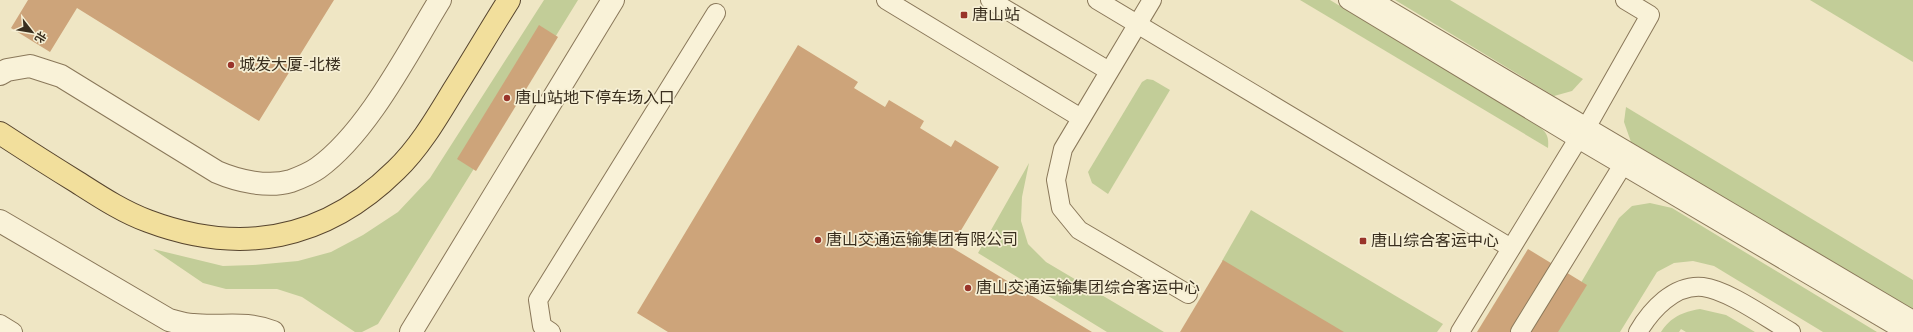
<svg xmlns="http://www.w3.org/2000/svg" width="1913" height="332" viewBox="0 0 1913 332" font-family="Spectral,'Noto Sans SC',serif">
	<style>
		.green { fill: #c2cd98 }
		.building { fill: #cda47a }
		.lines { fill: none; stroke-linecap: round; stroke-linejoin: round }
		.service-casing { stroke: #8a785a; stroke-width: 20 }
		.minor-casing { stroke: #8a785a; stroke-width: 24 }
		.primary-casing { stroke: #57452e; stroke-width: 24 }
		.service { stroke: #f9f2d8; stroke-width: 18 }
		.minor { stroke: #f9f2d8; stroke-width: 22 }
		.primary { stroke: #f2df9c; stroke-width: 22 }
		.poi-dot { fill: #99342a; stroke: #f6efd4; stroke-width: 1.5 }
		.labels { text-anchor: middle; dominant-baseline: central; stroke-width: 3.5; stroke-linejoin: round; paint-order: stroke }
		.poi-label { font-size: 16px; fill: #392e1e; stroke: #f6efd4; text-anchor: start }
	</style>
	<rect width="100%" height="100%" fill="#efe6c4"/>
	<!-- green -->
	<g class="green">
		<path d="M544,0H578L378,324L362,332H355L302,297L277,289H226L203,283L153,249L223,266L253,265L298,261L331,252L363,235L398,212L430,178Z"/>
		<path d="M1300,0H1330L1539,126C1547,133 1549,137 1548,148Z"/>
		<path d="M1395,0H1450L1583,79L1572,91L1554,96Z"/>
		<path d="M1810,0H1913V62Z"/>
		<path d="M1147,79L1153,80L1170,90L1108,194L1092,183L1088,172L1142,82Z"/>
		<path d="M1626,107L1913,280V312L1631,142L1624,122Z"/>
		<path d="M1029,163L1022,197L1021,221L1028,244L1046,262L1164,332H1107L978,253Z"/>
		<path d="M1650,203L1672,208L1877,332H1823L1714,266L1693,261L1674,263L1657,272L1620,332H1552L1619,218L1632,206Z"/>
		<path d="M1251,210L1443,324L1437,332H1341L1222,261Z"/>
		<path d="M1700,309L1726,315L1755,332H1686L1681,329L1679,332H1661C1671,317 1682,312 1700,309Z"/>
	</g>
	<!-- building -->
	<g class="building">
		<path d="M28,0H334L259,121L77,8L50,52L11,28Z"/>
		<path d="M539,25L558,37L476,171L457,159Z"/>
		<path d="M798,45L858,82L854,88L885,107L889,100L924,121L920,128L951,147L955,140L999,167L951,247L1092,332H668L637,313Z"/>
		<path d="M1528,249L1587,285L1558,332H1477Z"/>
		<path d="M1223,260L1344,332H1180Z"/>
	</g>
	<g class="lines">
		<defs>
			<g id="service">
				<path d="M886,0L1081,118"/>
				<path d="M990,0L1109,71"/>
				<path d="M1097,0L1511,248"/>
				<path d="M1152,0L1063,149L1056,180L1061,208L1079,230L1188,294"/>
				<path d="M1348,0L1578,139L1906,332"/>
				<path d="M1372,0L1913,320"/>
				<path d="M0,324L13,332"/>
				<path d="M551,332L542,326L538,300L716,13"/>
				<path d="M1460,332L1578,139L1586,128L1650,15L1625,0"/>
				<path d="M1520,332L1629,155"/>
				<path d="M1638,332C1651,310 1674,284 1703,287C1728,290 1768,319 1791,332"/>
			</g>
			<g id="minor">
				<path d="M0,74L7,70L30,66L61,76L217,172C238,181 268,188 291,181C299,178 311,173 318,168C368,132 408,52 440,0"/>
				<path d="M0,221L169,320C177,322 185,325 193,325C221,328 246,321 273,332"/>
				<path d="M411,332L613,0"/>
			</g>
			<path id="primary" d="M0,133C26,150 51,166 77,182C99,196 123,212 148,221C241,256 325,240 396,170C419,148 436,119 453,91C472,61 490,30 509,0"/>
		</defs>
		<!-- service casing -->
		<use href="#service" class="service-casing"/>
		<!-- minor casing -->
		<use href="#minor" class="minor-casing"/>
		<!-- primary casing -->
		<use href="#primary" class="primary-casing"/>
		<!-- service -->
		<use href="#service" class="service"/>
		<!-- minor -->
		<use href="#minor" class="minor"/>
		<!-- primary -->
		<use href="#primary" class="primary"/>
	</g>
	<!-- markers -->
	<g class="poi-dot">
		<rect x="960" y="11" width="8" height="8" rx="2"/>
		<circle cx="231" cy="65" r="4"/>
		<circle cx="507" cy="98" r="4"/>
		<circle cx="818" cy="240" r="4"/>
		<rect x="1359" y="237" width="8" height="8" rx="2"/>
		<circle cx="968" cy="288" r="4"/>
	</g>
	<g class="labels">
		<!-- poi labels -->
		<g class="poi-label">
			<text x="972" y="15">唐山站</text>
			<text x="239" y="65">城发大厦-北楼</text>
			<text x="515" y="98">唐山站地下停车场入口</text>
			<text x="826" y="240">唐山交通运输集团有限公司</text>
			<text x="1371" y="241">唐山综合客运中心</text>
			<text x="976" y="288">唐山交通运输集团综合客运中心</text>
		</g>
	</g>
	<!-- north arrow -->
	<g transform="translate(32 32) rotate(121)" stroke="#f6efd4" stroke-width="3" paint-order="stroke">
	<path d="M0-3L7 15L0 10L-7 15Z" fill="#392e1e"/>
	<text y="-6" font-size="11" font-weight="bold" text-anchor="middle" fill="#392e1e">北</text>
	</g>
</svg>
